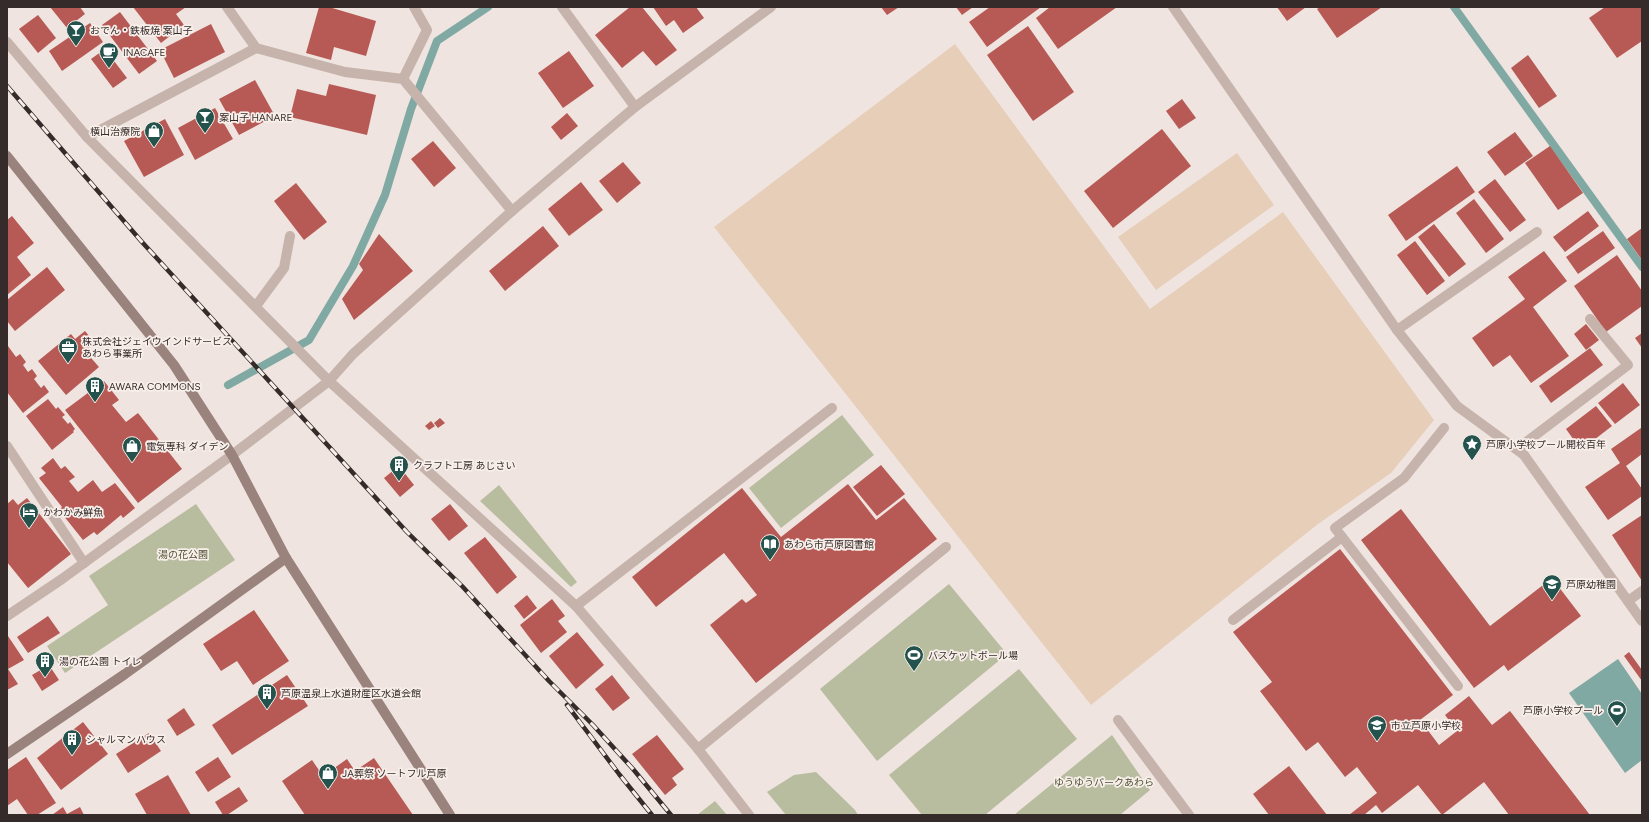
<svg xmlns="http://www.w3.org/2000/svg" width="1649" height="822" viewBox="0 0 1649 822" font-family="Figtree,'Noto Sans JP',sans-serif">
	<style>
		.green { fill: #b9bda0 }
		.sand { fill: #e7ceb9 }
		.water { fill: #81a9a3 }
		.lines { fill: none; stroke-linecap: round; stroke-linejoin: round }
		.stream { stroke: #81a9a3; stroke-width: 8 }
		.building { fill: #b75a55 }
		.lane { stroke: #c6b3ac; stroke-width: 10 }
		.street { stroke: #c6b3ac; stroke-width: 10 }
		.secondary { stroke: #9a827d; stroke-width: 10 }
		.rail-casing { stroke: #352b2a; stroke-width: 4.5 }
		.rail { stroke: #f8efea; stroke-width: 3; stroke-dasharray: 9; stroke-linecap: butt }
		.labels { text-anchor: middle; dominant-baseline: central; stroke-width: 3.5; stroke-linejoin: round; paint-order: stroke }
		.poi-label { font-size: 10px; fill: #352b2a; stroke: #f8efea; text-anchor: start }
		.park-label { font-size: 10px; fill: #4b5031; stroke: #f8efea }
	</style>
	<rect width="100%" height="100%" fill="#efe4df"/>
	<!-- green -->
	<g class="green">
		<path d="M842,415L874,455L781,528L749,488Z"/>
		<path d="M499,485L577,582L571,587L480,501Z"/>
		<path d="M196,504L235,560L65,673L47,646L108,605L89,576Z"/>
		<path d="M949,584L1007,654L877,761L820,689Z"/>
		<path d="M1019,669L1077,739L985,815H922L889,775Z"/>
		<path d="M1112,735L1150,790L1120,815H1014Z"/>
		<path d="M816,772L855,810L858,815H786L767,792L794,775Z"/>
		<path d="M715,801L727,815H697Z"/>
	</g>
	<!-- sand -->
	<g class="sand">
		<path d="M955,44L1150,309L1283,212L1434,420L1391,473L1318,524L1091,705L714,227Z"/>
		<path d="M1237,153L1274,205L1156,290L1118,237Z"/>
	</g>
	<!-- water -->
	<path class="water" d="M1618,659L1642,694V760L1625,773L1569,693Z"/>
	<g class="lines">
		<!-- stream -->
		<g class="stream">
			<path d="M1454,7L1642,267"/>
			<path d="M228,385L309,340L353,266L385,195L411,109L437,41L488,7"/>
		</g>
	</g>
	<!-- building -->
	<g class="building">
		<path d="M50,7H80L85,14L67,28Z"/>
		<path d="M133,7H186L176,14L184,25L161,43Z"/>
		<path d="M319,7H329L376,21L366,56L334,47L331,60L306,53Z"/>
		<path d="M630,7H642L677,50L656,66L643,51L622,68L595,35Z"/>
		<path d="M653,7H696L704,18L683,33L674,20L666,26Z"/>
		<path d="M881,7H899L887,15Z"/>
		<path d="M956,7H973L962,15Z"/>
		<path d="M990,7H1041L987,47L969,22Z"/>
		<path d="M1050,7H1117L1058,49L1036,18Z"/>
		<path d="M1277,7H1306L1287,21Z"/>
		<path d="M1320,7H1382L1337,38L1317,9Z"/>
		<path d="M1605,7H1642V41L1617,58L1589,18Z"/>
		<path d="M120,12L157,61L139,74L102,25Z"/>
		<path d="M38,15L56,38L38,53L19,29Z"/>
		<path d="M90,23L103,42L62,71L49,51Z"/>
		<path d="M211,24L225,52L174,78L160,50Z"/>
		<path d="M1028,26L1074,92L1033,121L987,55Z"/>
		<path d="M105,49L127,78L113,88L91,59Z"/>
		<path d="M569,51L594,86L563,108L538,73Z"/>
		<path d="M1528,55L1557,96L1539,108L1511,68Z"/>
		<path d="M255,80L275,116L239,135L219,99Z"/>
		<path d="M329,84L376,95L367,135L290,117L297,89L326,96Z"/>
		<path d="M1182,99L1196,118L1179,129L1166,111Z"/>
		<path d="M215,108L233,139L195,160L178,128Z"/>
		<path d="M567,113L578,126L561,140L551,127Z"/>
		<path d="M165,119L184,155L144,177L124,141Z"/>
		<path d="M1162,129L1191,166L1113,228L1084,191Z"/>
		<path d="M1515,132L1533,156L1505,176L1487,152Z"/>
		<path d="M433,141L456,168L434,187L411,159Z"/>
		<path d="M1550,146L1583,193L1558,210L1525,163Z"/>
		<path d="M623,162L641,183L617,203L599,181Z"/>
		<path d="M1457,166L1475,192L1406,241L1388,215Z"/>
		<path d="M1495,179L1526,220L1510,232L1478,192Z"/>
		<path d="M581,182L603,210L569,236L548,209Z"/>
		<path d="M296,183L327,222L304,240L274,201Z"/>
		<path d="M1474,199L1504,239L1486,253L1456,213Z"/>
		<path d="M1588,211L1599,226L1565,252L1553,237Z"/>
		<path d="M12,216L34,243L17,257L31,275L7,295V220Z"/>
		<path d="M1434,224L1466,264L1449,277L1418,237Z"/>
		<path d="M543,226L559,246L505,291L489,271Z"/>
		<path d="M1642,228V260L1627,239Z"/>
		<path d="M1603,231L1615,248L1578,274L1566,257Z"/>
		<path d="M379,234L413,271L354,320L342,299L363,270L359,264Z"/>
		<path d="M1415,241L1445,281L1427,295L1397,255Z"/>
		<path d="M1544,251L1567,281L1533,307L1569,356L1531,383L1510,355L1493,367L1472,338L1525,299L1508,277Z"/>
		<path d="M1617,255L1642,291V306L1606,332L1574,286Z"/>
		<path d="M47,267L65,290L15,331L7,321V300Z"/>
		<path d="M1586,324L1599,340L1586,350L1574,334Z"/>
		<path d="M85,331L95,343L85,351L99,367L66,395L38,361L71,334L75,339Z"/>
		<path d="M1642,333V348L1635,338Z"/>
		<path d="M8,346L16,357L20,354L26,362L23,365L28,372L32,369L37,376L34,379L41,388L44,385L49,392L23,413L7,392V348Z"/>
		<path d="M1590,348L1603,365L1551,403L1539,386Z"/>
		<path d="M104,381L119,400L112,405L126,422L138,413L182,469L138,503L65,410Z"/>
		<path d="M1623,383L1640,405L1615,424L1598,403Z"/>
		<path d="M48,399L56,409L58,407L65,415L62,417L68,424L70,422L75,429L73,431L74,432L52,450L26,416Z"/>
		<path d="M1596,406L1612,426L1581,450L1566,429Z"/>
		<path d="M440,418L445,423L438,428L434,423Z"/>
		<path d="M431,421L435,426L429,430L425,426Z"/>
		<path d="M1641,428L1642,454L1626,466L1642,489V496L1608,520L1585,487L1620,463L1611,449Z"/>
		<path d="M53,458L61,469L65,466L75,477L69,481L78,492L93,480L102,492L115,483L135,508L123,518L121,515L97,535L94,532L83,540L59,510L62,507L39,478L46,473L41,468Z"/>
		<path d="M881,465L905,494L877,516L853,487Z"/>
		<path d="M399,466L414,485L400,497L384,478Z"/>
		<path d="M848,484L876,520L904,498L937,539L756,683L710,625L742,599L746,603L757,595L724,553L656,607L632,577L742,488L781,537Z"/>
		<path d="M27,498L71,554L28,588L7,562V504L13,499L18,505Z"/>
		<path d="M450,504L468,526L449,541L431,519Z"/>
		<path d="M1401,509L1490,626L1552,578L1581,616L1508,671L1504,665L1474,688L1361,540Z"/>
		<path d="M1642,515V581L1612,535Z"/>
		<path d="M485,537L517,577L497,594L464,553Z"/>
		<path d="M1340,549L1453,695L1420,720L1439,745L1457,731L1445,715L1469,696L1492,725L1510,711L1590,815H1509L1484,782L1442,815L1418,785L1382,813L1376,805L1364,815H1349L1377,793L1357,767L1345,777L1318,742L1306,751L1260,691L1272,682L1233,632Z"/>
		<path d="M527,595L537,608L524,619L514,606Z"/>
		<path d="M552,599L565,616L558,621L567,632L541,653L520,625Z"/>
		<path d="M254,610L289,661L253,685L237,661L221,671L203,644Z"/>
		<path d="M48,616L60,633L28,653L17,637Z"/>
		<path d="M577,632L604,665L576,689L549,656Z"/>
		<path d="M8,636L24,660L8,669L18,684L7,690V637Z"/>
		<path d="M1629,652L1642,670V681L1624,656Z"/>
		<path d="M49,665L59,680L42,691L32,675Z"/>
		<path d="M287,675L308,706L232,755L212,725Z"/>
		<path d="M612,675L630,698L613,711L595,689Z"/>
		<path d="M184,708L195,725L177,736L167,720Z"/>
		<path d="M83,722L108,754L61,790L37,758Z"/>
		<path d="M149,733L161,751L128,773L116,754Z"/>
		<path d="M657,735L684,769L672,778L677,785L665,795L632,754Z"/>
		<path d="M26,757L56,803L37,815H28L17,799L7,806V770Z"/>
		<path d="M218,757L231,777L208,792L195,772Z"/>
		<path d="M374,758L413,815H305L282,781L312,760L323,776L347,759L355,771Z"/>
		<path d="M1289,766L1327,815H1269L1253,794Z"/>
		<path d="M168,775L191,815H147L135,794Z"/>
		<path d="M239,787L248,801L227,815H223L215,802Z"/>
		<path d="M63,807L67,814L80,807L84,815H52Z"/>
	</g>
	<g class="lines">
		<!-- lane -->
		<g class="lane">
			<path d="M256,306L284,268L290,236"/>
			<path d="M1444,428L1404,478L1335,528L1458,686"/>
			<path d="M1233,620L1342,537"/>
		</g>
		<!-- street -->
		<g class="street">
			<path d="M227,7L256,48L345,72L403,79L512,211"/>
			<path d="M562,7L635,107"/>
			<path d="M1173,7L1397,330L1457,406L1524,455L1642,621"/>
			<path d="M7,42L87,137L329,381L576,606L698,749L749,815"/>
			<path d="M403,79L427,30L414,7"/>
			<path d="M87,137L256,48"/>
			<path d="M1397,330L1537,232"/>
			<path d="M7,446L84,563"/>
			<path d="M1517,449L1628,365L1590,319"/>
			<path d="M1628,601L1642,591"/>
			<path d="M576,606L832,408"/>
			<path d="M7,616L62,579L232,455L329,381L353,354L512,211L635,107L771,7"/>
			<path d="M1118,720L1189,815"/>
			<path d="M698,749L946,547"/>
		</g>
		<!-- secondary -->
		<g class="secondary">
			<path d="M7,156L174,365L232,455L286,558L450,815"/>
			<path d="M7,754L125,674L286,558"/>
		</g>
		<defs>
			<g id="rail">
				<path d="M7,86L142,242L407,532L462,586L549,681L593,725L633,769L671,815"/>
				<path d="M567,705L619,774L652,815"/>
			</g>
		</defs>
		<!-- rail casing -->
		<use href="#rail" class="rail-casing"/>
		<!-- rail -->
		<use href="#rail" class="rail"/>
	</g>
	<!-- icons -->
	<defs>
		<symbol id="bar-pin" viewBox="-11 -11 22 30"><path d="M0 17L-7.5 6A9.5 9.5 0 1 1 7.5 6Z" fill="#24524c" stroke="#f8efea"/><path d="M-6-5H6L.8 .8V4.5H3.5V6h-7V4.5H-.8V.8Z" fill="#fff"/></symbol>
		<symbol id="cafe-pin" viewBox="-11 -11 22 30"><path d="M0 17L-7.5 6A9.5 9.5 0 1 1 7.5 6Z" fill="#24524c" stroke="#f8efea"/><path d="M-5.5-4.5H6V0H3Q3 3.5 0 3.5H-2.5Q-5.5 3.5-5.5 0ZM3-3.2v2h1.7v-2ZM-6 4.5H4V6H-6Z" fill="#fff"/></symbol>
		<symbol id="shop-pin" viewBox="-11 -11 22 30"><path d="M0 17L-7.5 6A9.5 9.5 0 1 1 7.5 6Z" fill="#24524c" stroke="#f8efea"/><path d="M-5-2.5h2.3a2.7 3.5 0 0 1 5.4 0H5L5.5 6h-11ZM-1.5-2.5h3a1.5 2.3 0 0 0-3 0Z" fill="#fff"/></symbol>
		<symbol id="office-pin" viewBox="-11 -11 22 30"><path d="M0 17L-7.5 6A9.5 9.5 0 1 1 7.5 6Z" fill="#24524c" stroke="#f8efea"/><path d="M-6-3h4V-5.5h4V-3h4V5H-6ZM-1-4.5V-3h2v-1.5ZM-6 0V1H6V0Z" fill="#fff"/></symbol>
		<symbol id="building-pin" viewBox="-11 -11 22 30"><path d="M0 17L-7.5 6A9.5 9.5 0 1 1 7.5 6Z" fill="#24524c" stroke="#f8efea"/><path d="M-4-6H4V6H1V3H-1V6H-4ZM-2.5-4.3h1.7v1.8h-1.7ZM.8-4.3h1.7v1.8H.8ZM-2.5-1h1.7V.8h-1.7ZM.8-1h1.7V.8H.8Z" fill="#fff"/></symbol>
		<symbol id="sight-pin" viewBox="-11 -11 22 30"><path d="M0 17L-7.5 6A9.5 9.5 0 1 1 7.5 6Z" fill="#24524c" stroke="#f8efea"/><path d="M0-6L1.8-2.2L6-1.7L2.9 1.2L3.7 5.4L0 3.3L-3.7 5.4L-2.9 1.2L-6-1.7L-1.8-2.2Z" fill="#fff"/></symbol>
		<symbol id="hotel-pin" viewBox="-11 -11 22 30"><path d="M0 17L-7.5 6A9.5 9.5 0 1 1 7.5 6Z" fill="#24524c" stroke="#f8efea"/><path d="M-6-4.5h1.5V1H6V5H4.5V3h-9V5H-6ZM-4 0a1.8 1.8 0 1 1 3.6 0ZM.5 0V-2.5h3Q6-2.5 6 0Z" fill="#fff"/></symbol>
		<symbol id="library-pin" viewBox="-11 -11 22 30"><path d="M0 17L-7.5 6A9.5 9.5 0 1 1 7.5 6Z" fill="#24524c" stroke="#f8efea"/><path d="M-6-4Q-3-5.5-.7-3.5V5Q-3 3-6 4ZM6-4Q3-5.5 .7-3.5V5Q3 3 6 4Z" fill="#fff"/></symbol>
		<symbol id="school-pin" viewBox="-11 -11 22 30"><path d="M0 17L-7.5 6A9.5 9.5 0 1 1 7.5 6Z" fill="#24524c" stroke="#f8efea"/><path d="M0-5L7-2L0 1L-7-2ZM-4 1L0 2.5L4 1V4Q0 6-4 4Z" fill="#fff"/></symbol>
		<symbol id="stadium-pin" viewBox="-11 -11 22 30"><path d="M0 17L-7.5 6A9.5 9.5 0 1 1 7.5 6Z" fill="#24524c" stroke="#f8efea"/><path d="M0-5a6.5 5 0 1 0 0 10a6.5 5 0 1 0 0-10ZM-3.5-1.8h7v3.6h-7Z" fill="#fff"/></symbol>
	</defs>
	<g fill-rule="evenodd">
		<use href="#bar-pin" x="65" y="19" width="22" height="30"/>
		<use href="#cafe-pin" x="98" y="41" width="22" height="30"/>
		<use href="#bar-pin" x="194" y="106" width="22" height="30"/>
		<use href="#shop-pin" x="143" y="120" width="22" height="30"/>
		<use href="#office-pin" x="57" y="336" width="22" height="30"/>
		<use href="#building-pin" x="84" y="375" width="22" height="30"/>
		<use href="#sight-pin" x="1461" y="433" width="22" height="30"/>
		<use href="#shop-pin" x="121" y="435" width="22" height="30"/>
		<use href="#building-pin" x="388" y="454" width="22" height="30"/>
		<use href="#hotel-pin" x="18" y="501" width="22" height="30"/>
		<use href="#library-pin" x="759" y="533" width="22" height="30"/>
		<use href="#school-pin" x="1541" y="573" width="22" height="30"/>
		<use href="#stadium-pin" x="903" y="644" width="22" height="30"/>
		<use href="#building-pin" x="34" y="650" width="22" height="30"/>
		<use href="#building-pin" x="256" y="682" width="22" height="30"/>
		<use href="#stadium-pin" x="1606" y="699" width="22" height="30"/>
		<use href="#school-pin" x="1366" y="714" width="22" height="30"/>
		<use href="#building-pin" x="61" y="728" width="22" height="30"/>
		<use href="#shop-pin" x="317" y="762" width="22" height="30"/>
	</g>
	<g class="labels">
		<!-- poi labels -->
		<g class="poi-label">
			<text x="90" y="30">おでん・鉄板焼 案山子</text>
			<text x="123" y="52">INACAFE</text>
			<text x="219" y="117">案山子 HANARE</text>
			<text x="140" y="131" text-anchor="end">横山治療院</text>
			<text x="82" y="341">株式会社ジェイウインドサービス<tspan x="82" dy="12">あわら事業所</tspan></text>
			<text x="109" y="386">AWARA COMMONS</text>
			<text x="1486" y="444">芦原小学校プール開校百年</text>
			<text x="146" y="446">電気専科 ダイデン</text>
			<text x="413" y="465">クラフト工房 あじさい</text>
			<text x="43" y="512">かわかみ鮮魚</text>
			<text x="784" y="544">あわら市芦原図書館</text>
			<text x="1566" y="584">芦原幼稚園</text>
			<text x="928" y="655">バスケットボール場</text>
			<text x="59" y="661">湯の花公園 トイレ</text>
			<text x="281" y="693">芦原温泉上水道財産区水道会館</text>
			<text x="1603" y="710" text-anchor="end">芦原小学校プール</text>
			<text x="1391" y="725">市立芦原小学校</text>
			<text x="86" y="739">シャルマンハウス</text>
			<text x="342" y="773">JA葬祭 ソートフル芦原</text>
		</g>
		<!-- park labels -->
		<g class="park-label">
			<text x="183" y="554">湯の花公園</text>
			<text x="1104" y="782">ゆうゆうパークあわら</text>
		</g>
	</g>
	<!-- border -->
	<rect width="1649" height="822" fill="none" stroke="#352b2a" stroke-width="16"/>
</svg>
